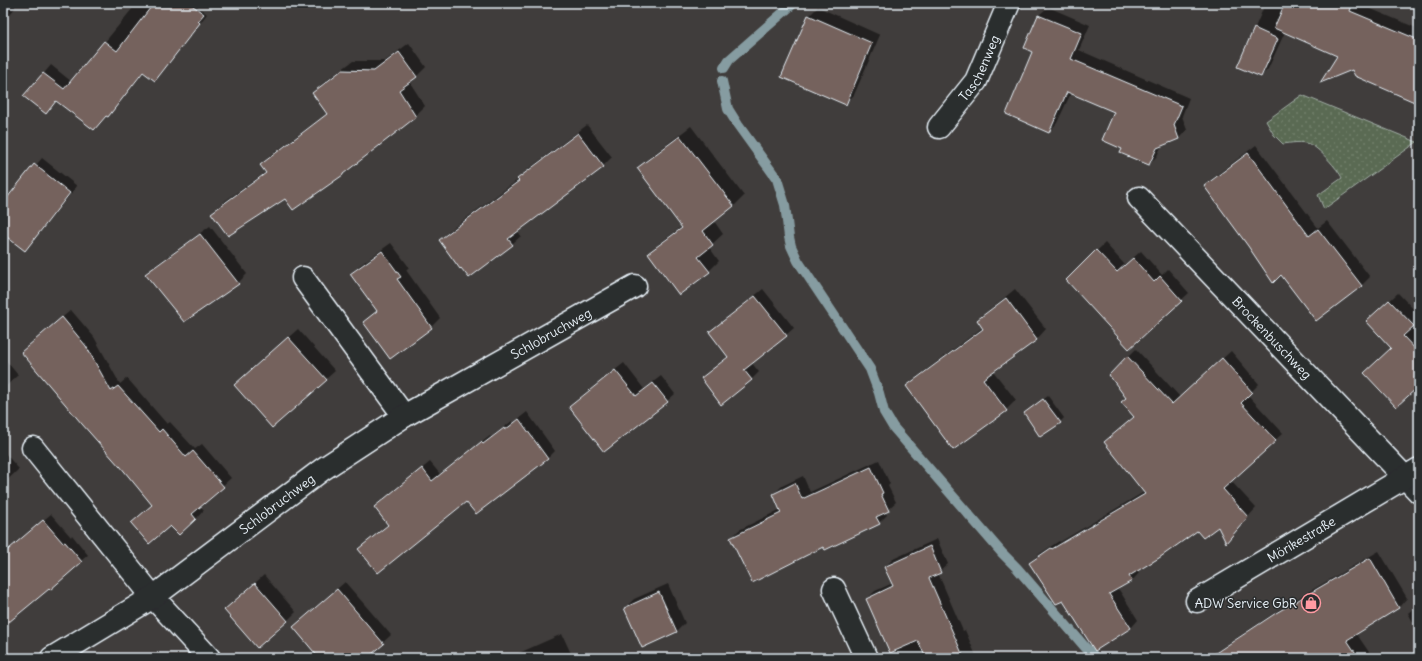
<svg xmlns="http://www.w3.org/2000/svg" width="1422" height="661" viewBox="0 0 1422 661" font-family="Delius,sans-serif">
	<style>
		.park { fill: url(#park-dots); stroke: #a1aea6 }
		.shadow { fill: #0007 }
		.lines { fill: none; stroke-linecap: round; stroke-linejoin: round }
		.stream { stroke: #869ca1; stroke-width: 10 }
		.building { fill: #74625d; stroke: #e8f1f8 }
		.minor-casing { stroke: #e8f1f8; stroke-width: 25 }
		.minor { stroke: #2a2d2e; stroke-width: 22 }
		.labels { text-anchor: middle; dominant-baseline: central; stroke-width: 3; stroke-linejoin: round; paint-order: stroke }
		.street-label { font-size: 13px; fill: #e8f1f8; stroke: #2a2d2e }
		.poi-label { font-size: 13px; fill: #e8f1f8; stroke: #2a2d2e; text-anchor: end }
	</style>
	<defs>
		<pattern id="park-dots" width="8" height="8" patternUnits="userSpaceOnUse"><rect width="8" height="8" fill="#5a6a53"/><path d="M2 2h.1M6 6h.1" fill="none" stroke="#72806c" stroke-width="1.8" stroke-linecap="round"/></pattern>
	</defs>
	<rect width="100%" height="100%" fill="#403d3c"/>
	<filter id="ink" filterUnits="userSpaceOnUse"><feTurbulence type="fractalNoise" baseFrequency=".025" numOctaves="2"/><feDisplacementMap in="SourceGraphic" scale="8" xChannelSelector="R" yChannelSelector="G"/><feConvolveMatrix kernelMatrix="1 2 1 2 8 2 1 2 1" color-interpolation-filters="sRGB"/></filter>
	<g filter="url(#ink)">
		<!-- park -->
		<path class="park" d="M1302,95L1417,142L1324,209L1318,195L1342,178C1339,170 1317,146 1309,144C1301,141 1291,143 1283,144L1274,135L1266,121Z"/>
		<!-- shadow -->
		<g class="shadow">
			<path d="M3,3H15V8L3,23Z"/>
			<path d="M137,3H193L207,14L162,72L155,80L144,72L123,98L94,129L57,100L53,104L25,96L51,65L72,82Z"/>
			<path d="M1249,3H1357L1419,29V103L1353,69L1338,56L1285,32L1268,69L1261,76L1238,67L1263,9Z"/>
			<path d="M818,7L880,35L854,95L846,103L809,16Z"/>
			<path d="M1048,7L1090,25L1079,50L1189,98L1182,116L1187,130L1179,138L1162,145L1157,156L1149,164L1123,148L1115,111L1071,93L1057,123L1049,132L1034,52L1025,48L1039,15Z"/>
			<path d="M3,36L8,40L3,46Z"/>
			<path d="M409,43L426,67L417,76L409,81L425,106L415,116L350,167L343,174L285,198L213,213L222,203L266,172L261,165L271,155L328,113L313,93L323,83L353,61H385Z"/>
			<path d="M587,125L612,157L603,166L518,231L521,236L512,244L440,240L449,231L519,179L527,170Z"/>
			<path d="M691,126L744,196L734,206L714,221L723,234L709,247L719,261L709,271L650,253L660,243L683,226L639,169L649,158Z"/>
			<path d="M1256,145L1318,228L1327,221L1370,277L1362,285L1316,320L1281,274L1248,245L1205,186L1213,178Z"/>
			<path d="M42,158L77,186L32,242L3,233V190H4L11,195Z"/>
			<path d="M210,226L247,274L238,283L147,274L156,265Z"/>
			<path d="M391,243L409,267L406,270L440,318L431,327L390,357L364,322L377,310L351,274L360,265Z"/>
			<path d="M1105,243L1125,265L1141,251L1162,275L1168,269L1189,293L1129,348L1067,280Z"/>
			<path d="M763,289L794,328L786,335L751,362L759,372L751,380L702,378L728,356L710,332L718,325Z"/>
			<path d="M1015,289L1046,329L1037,339L993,371L1016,400L1006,410L953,449L907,386L917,377L983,327L978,320L988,311Z"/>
			<path d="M1398,293L1419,315V384L1392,348L1375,314Z"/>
			<path d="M71,310L94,337L120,384L127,378L167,424L170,422L195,449L202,444L231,478L200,506L204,510L196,519L153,504L31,344Z"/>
			<path d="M298,329L335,371L326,379L244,376Z"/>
			<path d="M1136,349L1180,397L1231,351L1259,384L1248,395L1283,433L1231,481L1256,508L1227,541L1218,526L1197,529L1137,569L1139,573L1132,581L1118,588L1138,620L1131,628L1063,600L1030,563L1038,555L1059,541L1060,542L1144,492L1105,442L1135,416L1127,398L1110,375Z"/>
			<path d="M3,357L18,375L3,389Z"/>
			<path d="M624,363L644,389L661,376L675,394L667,401L570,407L578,399Z"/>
			<path d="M1048,396L1064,418L1060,422L1025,413Z"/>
			<path d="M527,412L555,451L548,458L476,513L467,500L360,549L388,524L383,500L430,462L440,474L490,436L491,437L512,421L513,423Z"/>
			<path d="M3,451L19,469L3,484Z"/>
			<path d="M879,460L890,484L888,486L896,502L885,512L887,515L879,523L824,546L731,538L739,530L781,509L774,494L782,486L803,476L810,492Z"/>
			<path d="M51,514L71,537L72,535L88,555L3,626V591L21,539Z"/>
			<path d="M937,539L948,564L938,573L963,631L965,630L977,658H900L867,599L875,591L893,583L885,567L893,559Z"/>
			<path d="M1379,551L1407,598L1399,607L1356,633L1371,655L1367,658H1207L1286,605Z"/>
			<path d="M264,575L296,612L287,621L225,610Z"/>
			<path d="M345,582L391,635L366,658H321L302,619Z"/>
			<path d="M668,584L685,623L676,632L625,608L634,599Z"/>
			<path d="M1419,604V633L1408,613Z"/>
			<path d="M562,634L573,658H514L519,653Z"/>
			<path d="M163,655L166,658H159Z"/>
			<path d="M836,655L837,658H829Z"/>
		</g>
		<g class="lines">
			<!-- stream -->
			<g class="stream">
				<path d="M724,68L729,60L794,3"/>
				<path d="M722,81L728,109L738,125L777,179L785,205L789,237L791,246L798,261L870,369L879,393L884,412L893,427L1002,553L1017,568L1085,647L1096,658"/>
			</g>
		</g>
		<!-- building -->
		<g class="building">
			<path d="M154,3H189L204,14L198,21L200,23L155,81L143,72L108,117L106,116L94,130L56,101L46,114L23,96L43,73L64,89L104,41L117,51Z"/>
			<path d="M1285,3H1353L1350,11L1419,40V104L1355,76L1352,70L1320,83L1337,56L1274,28Z"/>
			<path d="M808,15L872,43L846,105L781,77Z"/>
			<path d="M1038,15L1082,33L1071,59L1182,106L1174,125L1179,139L1157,148L1149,165L1120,153L1122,149L1102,140L1114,112L1067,92L1049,133L1006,114L1032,52L1024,48Z"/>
			<path d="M1254,28L1278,39L1261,77L1237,67Z"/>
			<path d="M399,52L417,77L399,90L416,117L343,174V175L293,210L285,199L228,236L211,213L266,173L260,165L327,114L312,93L342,70L374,71Z"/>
			<path d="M578,133L604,167L508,239L513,245L469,278L461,268L460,269L439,240L519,181L517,179Z"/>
			<path d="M680,136L734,206L703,231L713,245L698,257L710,272L679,295L648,253L682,228L637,168Z"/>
			<path d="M1248,153L1309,236L1318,229L1362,286L1316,321L1281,275L1273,283L1248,246L1204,186Z"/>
			<path d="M34,164L70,193L25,251L3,234V203Z"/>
			<path d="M200,234L239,284L184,322L145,274Z"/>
			<path d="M1096,250L1117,272L1133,258L1154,282L1160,276L1182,301L1129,349L1066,280Z"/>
			<path d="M382,251L401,277L397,279L432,328L390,359L363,322L377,311L350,274Z"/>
			<path d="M755,296L787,336L744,370L752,380L721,405L701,378L728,357L709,332Z"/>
			<path d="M1006,298L1037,340L983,379L1007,411L953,450L906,386L983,329L977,320Z"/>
			<path d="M1389,300L1414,326L1403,336L1419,353V386L1396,407L1364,373L1391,348L1366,321Z"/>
			<path d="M62,317L86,346L111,391L118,386L159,432L162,429L186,457L193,451L224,487L192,514L196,519L179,535L170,526L149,544L131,523L152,505L120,466V467L82,424L21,352Z"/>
			<path d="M288,337L327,380L272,428L234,385Z"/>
			<path d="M1127,356L1172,404L1222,358L1252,392L1241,403L1276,441L1223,489L1248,517L1226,543L1218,527L1203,538L1197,531L1159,558L1129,576L1132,581L1109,594L1131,628L1095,651L1063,601L1056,604L1029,563L1051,548L1052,549L1145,494L1104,442L1134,417L1121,402L1126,398L1109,375Z"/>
			<path d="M615,370L636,396L653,383L668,402L604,452L569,407Z"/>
			<path d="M1043,399L1061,423L1040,437L1024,413Z"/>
			<path d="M519,419L548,459L476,514L466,502L378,573L358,549L388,525L374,507L422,468L432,481L481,442L483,444L504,428L505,430Z"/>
			<path d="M871,467L883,493L881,494L889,511L876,517L880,524L825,550L823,547L752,583L730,538L781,513L773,494L795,483L802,499Z"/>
			<path d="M43,520L63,543L65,542L82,562L50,590L49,589L3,627V554Z"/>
			<path d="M930,546L941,573L929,578L964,658H926L918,641L890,653L866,599L893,586L884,567Z"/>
			<path d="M1370,558L1399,608L1347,640L1359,658H1208L1276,613Z"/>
			<path d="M255,583L288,621L257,648L224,610Z"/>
			<path d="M337,589L384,644L367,658H319L293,627Z"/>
			<path d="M659,592L677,632L642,648L624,608Z"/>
		</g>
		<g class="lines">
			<defs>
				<g id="minor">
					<path id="s1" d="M939,127L976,81L1009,3"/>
					<path id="s2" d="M1139,198L1419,492"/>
					<path d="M303,278L404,416"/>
					<path d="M33,448L153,597L209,658"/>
					<path d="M834,589L866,658"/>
					<path id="s3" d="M1197,601L1419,469"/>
					<path id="s4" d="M52,658L153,597L323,469L404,416L635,286"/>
				</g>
			</defs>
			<!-- minor casing -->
			<use href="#minor" class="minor-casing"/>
			<!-- minor -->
			<use href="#minor" class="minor"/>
		</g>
	</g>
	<!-- icons -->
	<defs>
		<symbol id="shop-ring" viewBox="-11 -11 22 22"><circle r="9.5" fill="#2a2d2e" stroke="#ff9aa2" stroke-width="1.5"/><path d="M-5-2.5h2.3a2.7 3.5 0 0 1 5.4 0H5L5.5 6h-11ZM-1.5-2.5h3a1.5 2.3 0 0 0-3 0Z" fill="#ff9aa2"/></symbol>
	</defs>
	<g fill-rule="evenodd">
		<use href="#shop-ring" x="1300" y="592" width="22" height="22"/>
	</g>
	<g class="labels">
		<!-- street labels -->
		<g class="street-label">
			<text stroke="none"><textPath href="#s1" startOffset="72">Taschenweg</textPath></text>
			<text stroke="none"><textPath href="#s4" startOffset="596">Schlobruchweg</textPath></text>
			<text stroke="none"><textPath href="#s2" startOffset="193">Brockenbuschweg</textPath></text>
			<text stroke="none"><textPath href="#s4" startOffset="273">Schlobruchweg</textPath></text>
			<text stroke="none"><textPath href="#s3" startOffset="121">Mörikestraße</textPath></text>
		</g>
		<!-- poi labels -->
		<g class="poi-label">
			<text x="1297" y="603">ADW Service GbR</text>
		</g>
	</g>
	<!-- margin -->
	<rect width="1422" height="661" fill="none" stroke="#2a2d2e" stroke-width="16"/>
	<rect x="8" y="8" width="1406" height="645" fill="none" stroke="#e8f1f8" stroke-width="1.5" filter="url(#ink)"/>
</svg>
